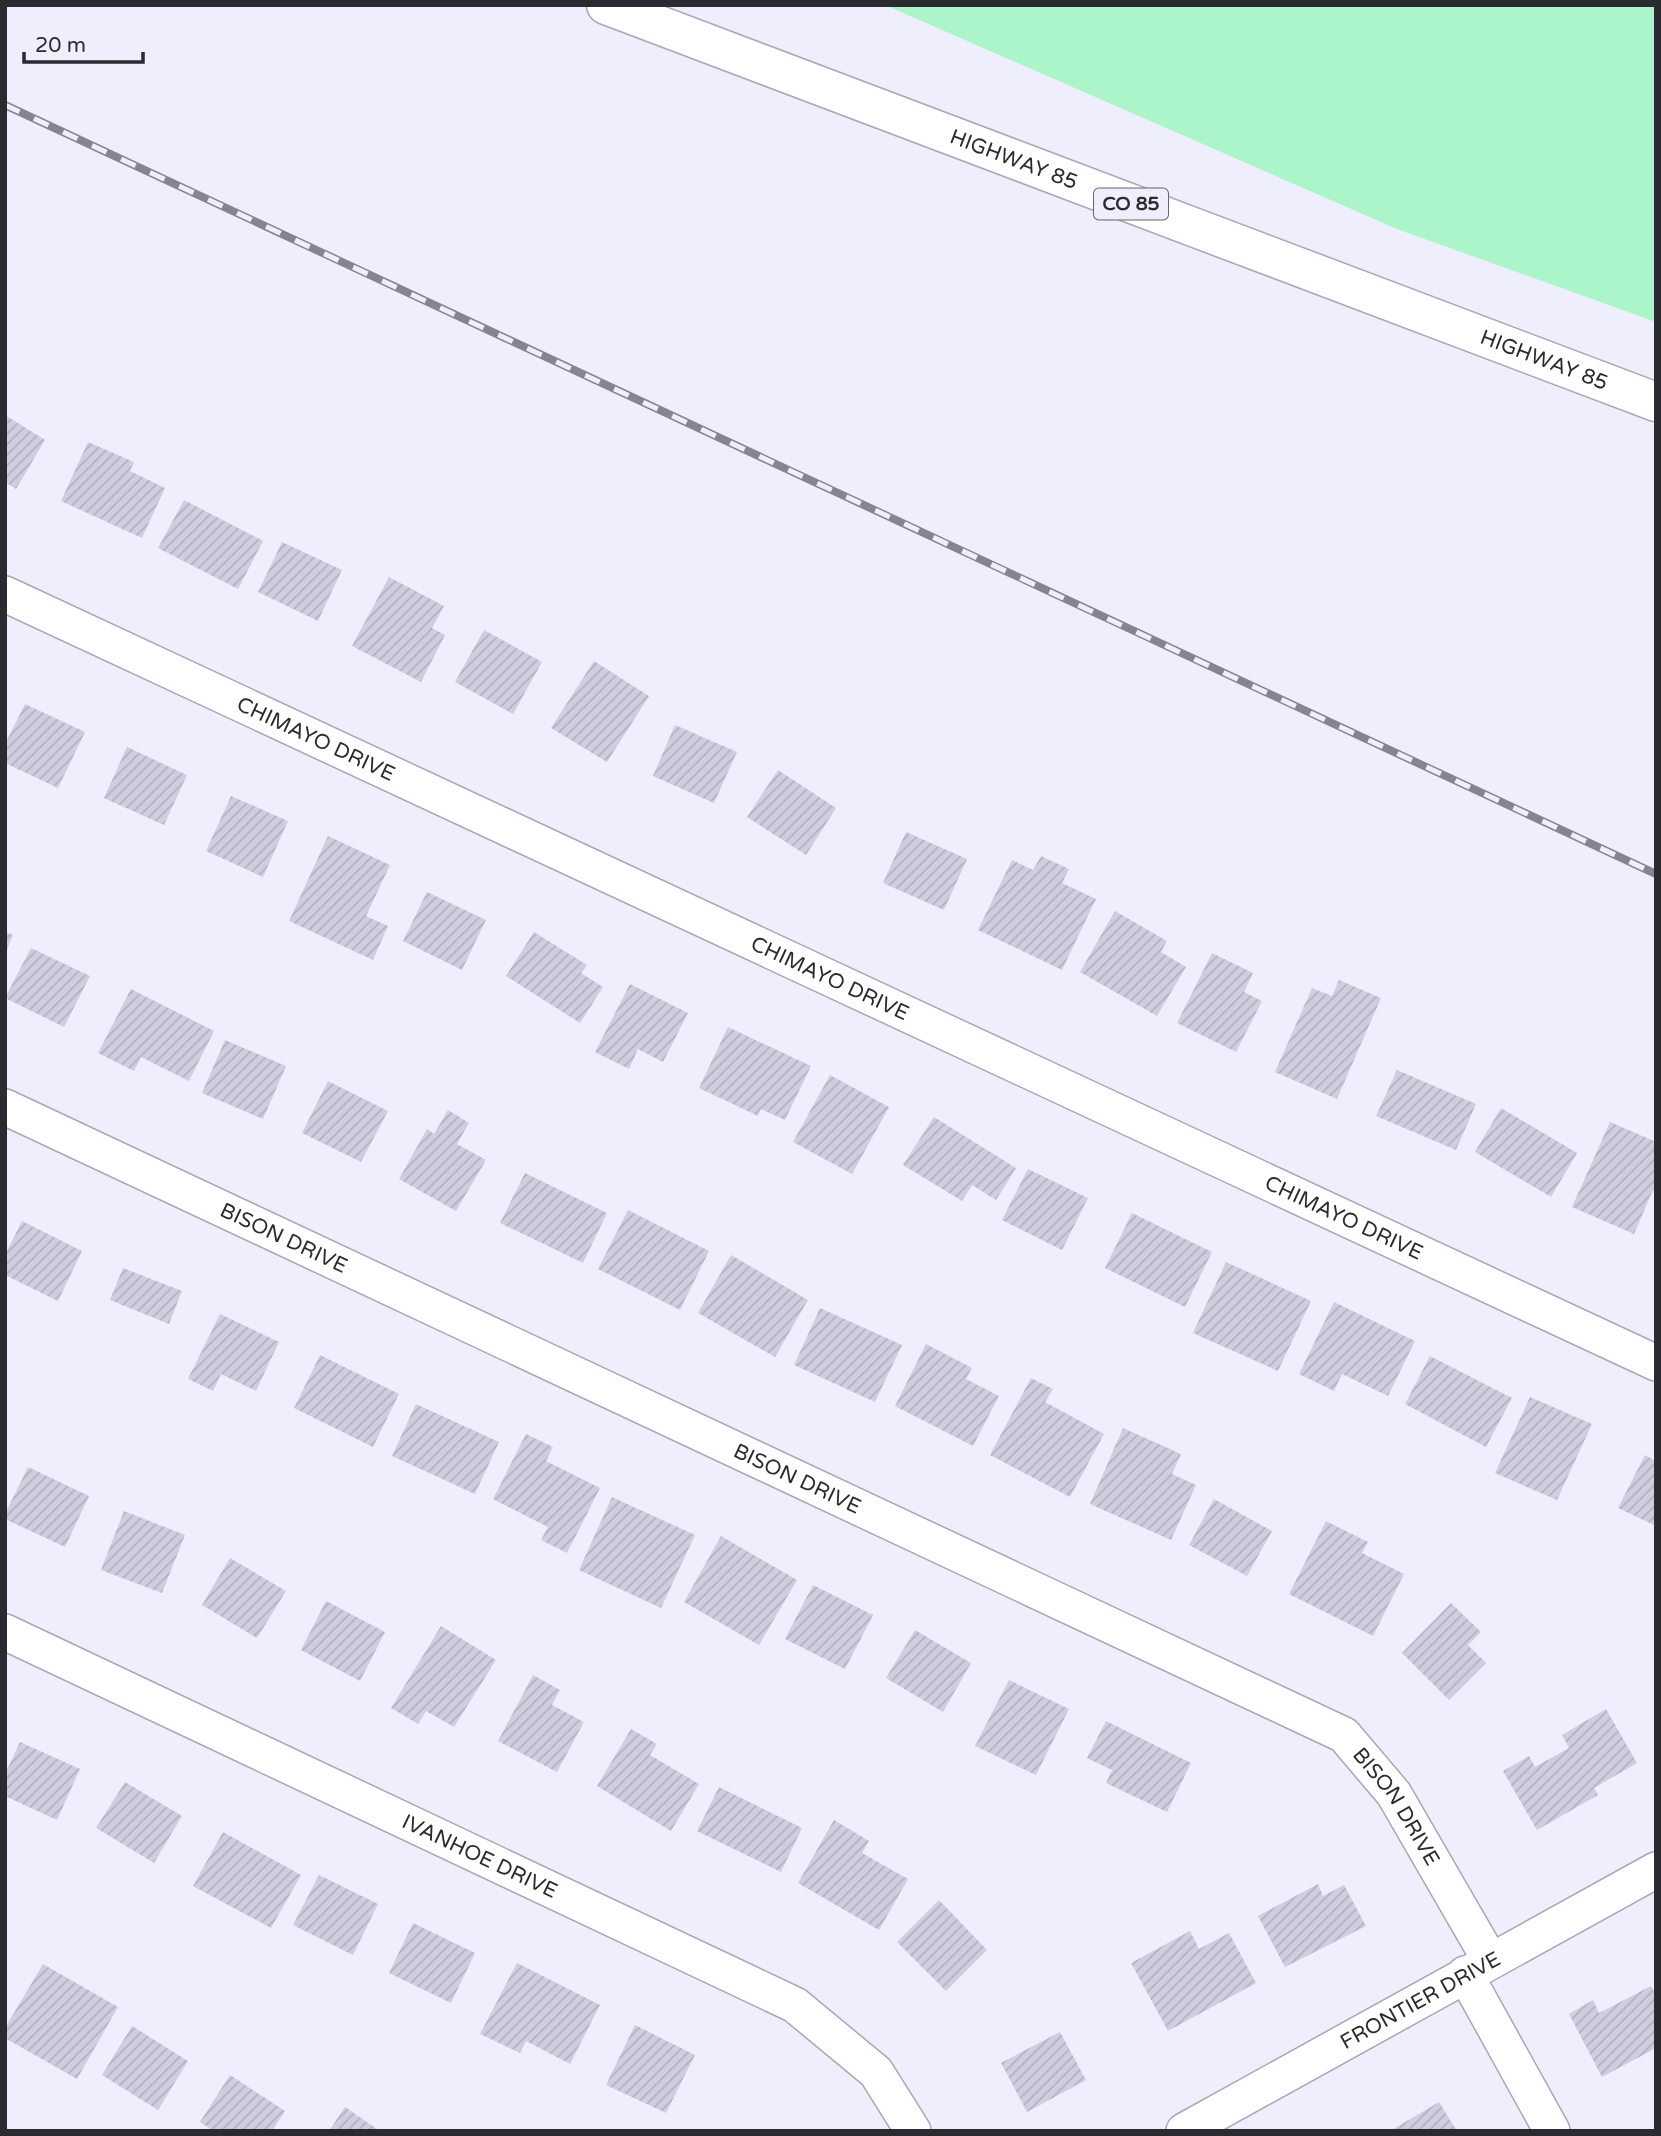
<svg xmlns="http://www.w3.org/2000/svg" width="1661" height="2136" viewBox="0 0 1661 2136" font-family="'Varela Round',sans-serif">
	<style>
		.grass { fill: #acf4ca }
		.building { fill: url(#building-hatch) }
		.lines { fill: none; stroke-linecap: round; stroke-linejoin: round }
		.street-casing { stroke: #a7a7b7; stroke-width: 38 }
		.primary-casing { stroke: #a7a7b7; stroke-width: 41 }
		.street { stroke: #fff; stroke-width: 35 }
		.primary { stroke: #fff; stroke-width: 38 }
		.rail-casing { stroke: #85858f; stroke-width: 8 }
		.rail { stroke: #eeeefc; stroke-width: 5; stroke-dasharray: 16; stroke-linecap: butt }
		.labels { text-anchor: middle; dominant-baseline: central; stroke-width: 5; stroke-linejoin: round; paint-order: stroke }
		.shield { fill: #eeeefc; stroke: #65656e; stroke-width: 2 }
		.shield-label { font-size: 19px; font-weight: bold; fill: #2a2a31 }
		.street-label { font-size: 21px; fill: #2a2a31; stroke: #eeeefc }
	</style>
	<defs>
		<pattern id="building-hatch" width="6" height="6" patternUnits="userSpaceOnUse" patternTransform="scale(1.75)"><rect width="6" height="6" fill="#cfcedf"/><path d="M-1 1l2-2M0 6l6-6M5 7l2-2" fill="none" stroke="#b2b1c0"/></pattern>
	</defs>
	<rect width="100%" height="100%" fill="#eeeefc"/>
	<!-- grass -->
	<path class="grass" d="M885,5H1656V322L1397,229Z"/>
	<!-- building -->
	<g class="building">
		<path d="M5,415L45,440L16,489L5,482Z"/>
		<path d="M88,442L134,462L130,471L165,488L142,538L61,501Z"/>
		<path d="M184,500L263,541L238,589L158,548Z"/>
		<path d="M282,542L342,570L318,621L258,592Z"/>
		<path d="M389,577L444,606L432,628L445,635L421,682L352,646Z"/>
		<path d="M484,630L542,662L513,714L455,682Z"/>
		<path d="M594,661L649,696L607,762L551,728Z"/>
		<path d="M25,704L85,732L58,788L5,763V744Z"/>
		<path d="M675,725L737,752L714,803L653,776Z"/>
		<path d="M127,747L187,775L164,825L104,798Z"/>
		<path d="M778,770L836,808L806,855L747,817Z"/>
		<path d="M231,796L288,821L263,877L206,851Z"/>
		<path d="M906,832L967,859L944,910L883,883Z"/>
		<path d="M328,836L390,865L366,916L388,926L373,960L289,921Z"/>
		<path d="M1041,856L1069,869L1062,883L1096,899L1062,970L978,930L1012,860L1033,870Z"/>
		<path d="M427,892L486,920L462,970L403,941Z"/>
		<path d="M1115,911L1167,941L1161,952L1186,967L1157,1016L1080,972Z"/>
		<path d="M5,932L13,935L5,954Z"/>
		<path d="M534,932L587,965L581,973L603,987L580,1023L506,976Z"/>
		<path d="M31,948L90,976L64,1027L5,998Z"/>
		<path d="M1212,953L1253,973L1244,992L1262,1001L1236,1052L1177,1023Z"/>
		<path d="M1339,980L1381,998L1337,1099L1275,1072L1312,988L1332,996Z"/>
		<path d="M630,984L688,1013L663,1062L638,1049L629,1069L595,1052Z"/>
		<path d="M131,989L214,1031L189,1081L141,1057L134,1071L98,1053Z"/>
		<path d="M728,1027L811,1066L785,1120L761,1109L758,1116L699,1088Z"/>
		<path d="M225,1040L286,1066L263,1119L202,1093Z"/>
		<path d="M1397,1070L1476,1104L1456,1150L1376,1116Z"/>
		<path d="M830,1075L889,1107L852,1174L793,1142Z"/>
		<path d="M328,1081L388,1111L361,1162L302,1133Z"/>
		<path d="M1501,1108L1577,1153L1551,1197L1475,1152Z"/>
		<path d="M448,1110L469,1123L457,1144L486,1160L456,1211L399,1179L427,1129L434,1134Z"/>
		<path d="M934,1117L1016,1168L996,1200L972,1185L962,1201L903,1165Z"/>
		<path d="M1610,1122L1656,1142V1192L1653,1190L1634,1234L1572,1207Z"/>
		<path d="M1028,1169L1088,1198L1062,1250L1002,1220Z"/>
		<path d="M525,1173L607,1213L583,1263L500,1223Z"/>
		<path d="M628,1210L709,1251L680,1310L598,1269Z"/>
		<path d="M1132,1213L1212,1252L1185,1307L1105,1268Z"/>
		<path d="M22,1221L82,1251L58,1301L5,1275V1255Z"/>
		<path d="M731,1255L808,1300L775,1357L698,1313Z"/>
		<path d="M1226,1262L1311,1301L1278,1371L1193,1333Z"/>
		<path d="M123,1268L182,1291L169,1324L110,1300Z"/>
		<path d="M1334,1302L1415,1341L1388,1396L1342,1374L1334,1391L1299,1374Z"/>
		<path d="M820,1308L902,1345L875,1402L794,1365Z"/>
		<path d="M220,1314L279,1342L256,1391L221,1374L213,1391L188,1379Z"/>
		<path d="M926,1344L972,1368L966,1379L999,1396L973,1446L895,1406Z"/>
		<path d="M320,1355L399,1394L373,1447L294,1408Z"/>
		<path d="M1430,1356L1512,1398L1486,1447L1405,1404Z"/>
		<path d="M1031,1378L1053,1389L1045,1402L1104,1434L1070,1497L990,1455Z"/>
		<path d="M1530,1397L1592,1424L1557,1500L1495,1473Z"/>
		<path d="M416,1404L499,1442L475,1494L392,1456Z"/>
		<path d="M1123,1428L1181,1454L1172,1474L1196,1485L1171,1540L1090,1504Z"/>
		<path d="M526,1434L553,1447L546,1461L600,1488L567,1553L541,1540L548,1527L493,1499Z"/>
		<path d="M1645,1455L1656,1461V1526L1618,1508Z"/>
		<path d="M28,1467L89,1496L65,1547L5,1519V1514Z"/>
		<path d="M612,1497L695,1535L661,1608L579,1570Z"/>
		<path d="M1214,1499L1272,1531L1247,1576L1189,1545Z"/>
		<path d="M124,1511L185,1535L162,1593L101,1570Z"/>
		<path d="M1326,1521L1368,1542L1362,1553L1404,1574L1373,1636L1289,1594Z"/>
		<path d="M721,1536L797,1580L759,1645L684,1602Z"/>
		<path d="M230,1558L286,1591L257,1638L202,1605Z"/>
		<path d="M813,1585L873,1615L845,1669L785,1639Z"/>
		<path d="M326,1601L385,1632L360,1681L301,1650Z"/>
		<path d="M1451,1603L1481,1632L1468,1645L1486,1663L1449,1700L1402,1653Z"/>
		<path d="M441,1626L496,1660L454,1727L426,1711L418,1724L391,1708Z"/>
		<path d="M915,1630L971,1663L943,1712L886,1678Z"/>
		<path d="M533,1675L560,1690L552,1705L584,1722L557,1772L498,1741Z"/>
		<path d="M1009,1680L1069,1709L1036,1775L975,1746Z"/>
		<path d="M1606,1709L1637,1763L1594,1788L1598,1795L1537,1830L1503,1771L1529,1756L1535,1767L1569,1748L1562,1735Z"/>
		<path d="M1106,1721L1191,1763L1167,1812L1106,1783L1112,1770L1087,1758Z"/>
		<path d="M631,1729L657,1744L650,1755L699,1784L671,1831L597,1786Z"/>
		<path d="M20,1742L80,1769L57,1820L5,1796V1774Z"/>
		<path d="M125,1782L182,1816L154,1863L96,1828Z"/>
		<path d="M719,1787L802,1828L781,1872L697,1831Z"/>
		<path d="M834,1820L869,1841L862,1853L908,1879L879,1930L798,1883Z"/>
		<path d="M223,1832L301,1875L271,1928L193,1886Z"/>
		<path d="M319,1875L378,1904L353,1955L293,1925Z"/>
		<path d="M1318,1884L1323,1896L1344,1885L1366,1926L1285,1967L1258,1916Z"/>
		<path d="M939,1900L987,1950L946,1991L897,1942Z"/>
		<path d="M413,1923L475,1953L451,2003L389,1973Z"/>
		<path d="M1190,1931L1199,1949L1229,1933L1256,1983L1168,2031L1131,1963Z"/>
		<path d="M517,1963L600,2005L570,2064L526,2041L520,2053L480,2034Z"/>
		<path d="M43,1964L118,2007L77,2079L5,2038V2028Z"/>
		<path d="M1651,1986L1656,1995V2048L1602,2077L1569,2014L1593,2000L1599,2013Z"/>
		<path d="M635,2025L695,2055L666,2113L606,2085Z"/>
		<path d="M132,2026L188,2061L158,2110L102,2075Z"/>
		<path d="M1060,2032L1086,2080L1027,2112L1001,2063Z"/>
		<path d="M230,2075L285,2111L272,2131H213L200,2122Z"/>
		<path d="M1439,2102L1457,2131H1390Z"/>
		<path d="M345,2107L380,2131H329Z"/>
	</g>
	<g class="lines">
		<defs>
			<g id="street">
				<path id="s1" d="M5,594L1656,1363"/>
				<path id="s2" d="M5,1107L1344,1735L1394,1794L1490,1960"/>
				<path id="s3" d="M5,1632L795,2005L876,2072L913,2131"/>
				<path d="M1465,1974L1552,2131"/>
				<path id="s4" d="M1184,2131L1656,1870"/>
			</g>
			<g id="primary">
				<path id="s5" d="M606,5L1656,402"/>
			</g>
		</defs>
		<!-- street casing -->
		<use href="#street" class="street-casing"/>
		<!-- primary casing -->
		<use href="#primary" class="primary-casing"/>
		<!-- street -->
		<use href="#street" class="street"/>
		<!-- primary -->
		<use href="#primary" class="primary"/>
		<defs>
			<path id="rail" d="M5,105L1656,874"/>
		</defs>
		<!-- rail casing -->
		<use href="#rail" class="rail-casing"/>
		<!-- rail -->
		<use href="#rail" class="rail"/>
	</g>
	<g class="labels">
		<!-- shield labels -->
		<rect class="shield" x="1094" y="188.5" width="74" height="31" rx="5"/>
		<g class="shield-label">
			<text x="1131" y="204">CO 85</text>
		</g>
		<!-- street labels -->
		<g class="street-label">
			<text stroke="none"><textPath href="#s5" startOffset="436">HIGHWAY 85</textPath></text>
			<text stroke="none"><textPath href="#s5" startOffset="1003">HIGHWAY 85</textPath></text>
			<text stroke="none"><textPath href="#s1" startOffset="343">CHIMAYO DRIVE</textPath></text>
			<text stroke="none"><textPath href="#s1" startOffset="910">CHIMAYO DRIVE</textPath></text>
			<text stroke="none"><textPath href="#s1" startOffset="1477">CHIMAYO DRIVE</textPath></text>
			<text stroke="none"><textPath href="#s2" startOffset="308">BISON DRIVE</textPath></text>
			<text stroke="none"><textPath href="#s2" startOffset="875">BISON DRIVE</textPath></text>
			<text stroke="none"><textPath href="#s2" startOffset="1568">BISON DRIVE</textPath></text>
			<text stroke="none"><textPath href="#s3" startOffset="525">IVANHOE DRIVE</textPath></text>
			<text stroke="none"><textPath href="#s4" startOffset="270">FRONTIER DRIVE</textPath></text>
		</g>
	</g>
	<!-- border -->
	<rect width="1661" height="2136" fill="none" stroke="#2a2a31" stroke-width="14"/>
	<!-- scale -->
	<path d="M24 52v10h119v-10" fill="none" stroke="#2a2a31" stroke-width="3.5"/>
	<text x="35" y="52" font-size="21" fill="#2a2a31" stroke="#eeeefc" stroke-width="5" paint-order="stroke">20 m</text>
</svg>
